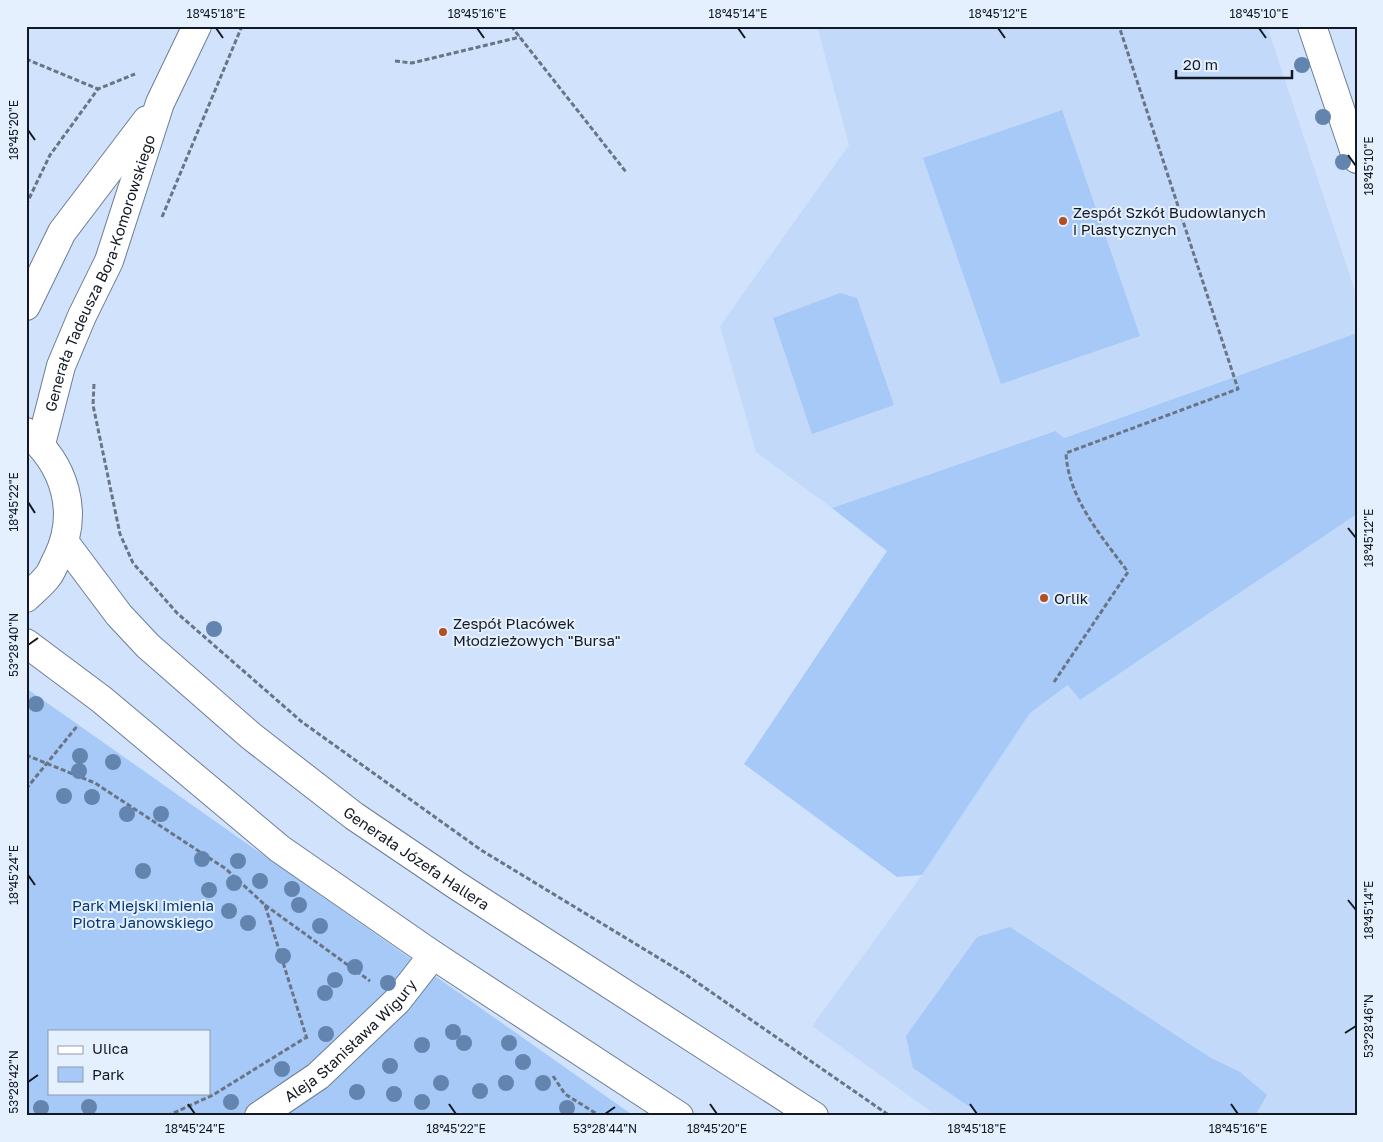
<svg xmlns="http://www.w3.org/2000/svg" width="1383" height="1142" viewBox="0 0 1383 1142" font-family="'Golos Text',sans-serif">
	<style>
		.built { fill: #c3d9f9 }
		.green { fill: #a7c9f8; fill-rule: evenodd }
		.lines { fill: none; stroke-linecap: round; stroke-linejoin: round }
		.minor-casing { stroke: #6d7d94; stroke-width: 30 }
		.major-casing { stroke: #6d7d94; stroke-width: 30 }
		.path { stroke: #697585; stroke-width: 3; stroke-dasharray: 5 2.5; stroke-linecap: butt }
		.minor { stroke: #fff; stroke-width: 28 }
		.major { stroke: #fff; stroke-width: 28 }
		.tree { fill: #6284af }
		.ticks { fill: none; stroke: #131922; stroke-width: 2 }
		.poi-dot { fill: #b44e24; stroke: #e5f0ff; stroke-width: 2 }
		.labels { text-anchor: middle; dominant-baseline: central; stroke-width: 4; stroke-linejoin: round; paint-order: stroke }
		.poi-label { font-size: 15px; fill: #131922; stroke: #e5f0ff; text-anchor: start }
		.street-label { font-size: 15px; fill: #131922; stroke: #e5f0ff }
		.park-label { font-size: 15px; fill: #073670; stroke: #e5f0ff }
		.neatline { fill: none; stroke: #131922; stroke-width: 2 }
		.ticks-label { font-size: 12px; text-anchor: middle; fill: #131922 }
	</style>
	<rect width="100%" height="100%" fill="#d1e3fc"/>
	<!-- built -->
	<g class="built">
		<path d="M817,26H1267L1357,297V333L1063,438L1054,431L832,508L756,452L720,326L849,145Z"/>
		<path d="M1357,514V1116H937L812,1026L922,875L1030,713L1069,685L1080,700Z"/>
	</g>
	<!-- green -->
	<g class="green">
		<path d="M1062,110L1140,336L1001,384L923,158Z"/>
		<path d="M840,293L857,298L894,405L812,434L773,318Z"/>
		<path d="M1357,333V514L1080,700L1068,685L1030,713L922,875L897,877L744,764L887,551L832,508L1055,431L1064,438Z"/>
		<path d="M26,688L634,1116H26ZM49,1031H209V1093H49Z"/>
		<path d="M1010,927L1211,1058L1240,1072L1267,1095L1255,1116H983L913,1068L906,1036L977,937Z"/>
	</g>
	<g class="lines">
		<defs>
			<g id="minor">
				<path d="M1312,26L1357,159"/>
				<path d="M26,306L62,232L147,120"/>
				<path id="s1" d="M41,444L61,366L82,316L109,261L160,103L197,26"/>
				<path id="s2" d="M259,1116L318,1076L397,1001L433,955"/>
			</g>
			<g id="major">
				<path d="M26,432C65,464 80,513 57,559C54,564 52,571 48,576C42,584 33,591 26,598"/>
				<path id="s3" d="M65,543L119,615L148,646L251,736L354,816L456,885L814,1116"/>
				<path d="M26,643L101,699L280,849L433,955L679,1116"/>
			</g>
		</defs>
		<!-- minor casing -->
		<use href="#minor" class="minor-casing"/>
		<!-- major casing -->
		<use href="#major" class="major-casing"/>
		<!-- path -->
		<g class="path">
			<path d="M511,26L626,172"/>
			<path d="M26,59L98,89"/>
			<path d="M395,61L412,63L520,37"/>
			<path d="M26,205L50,155L98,89L135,74"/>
			<path d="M162,217L242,26"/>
			<path d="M94,384L93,405L120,534L133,563L177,613L302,722L481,850L685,974L890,1116"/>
			<path d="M1054,682L1128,572C1102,537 1068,498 1066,453L1238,389L1119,26"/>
			<path d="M26,755L95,783L226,869L265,905L307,1039"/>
			<path d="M26,789L78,725"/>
			<path d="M265,905L370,981"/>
			<path d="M553,1076L565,1094L600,1116"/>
			<path d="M167,1116L213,1095L305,1038"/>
		</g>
		<!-- minor -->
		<use href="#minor" class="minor"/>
		<!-- major -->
		<use href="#major" class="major"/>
	</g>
	<!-- trees -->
	<g class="tree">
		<circle cx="1302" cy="65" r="8"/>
		<circle cx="1323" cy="117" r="8"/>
		<circle cx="1343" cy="162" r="8"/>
		<circle cx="214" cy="629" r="8"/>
		<circle cx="36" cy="704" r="8"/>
		<circle cx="80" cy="756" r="8"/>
		<circle cx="113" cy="762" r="8"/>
		<circle cx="79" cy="771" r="8"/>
		<circle cx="64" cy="796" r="8"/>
		<circle cx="92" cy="797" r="8"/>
		<circle cx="127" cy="814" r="8"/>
		<circle cx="161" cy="814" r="8"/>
		<circle cx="202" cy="859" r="8"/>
		<circle cx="238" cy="861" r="8"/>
		<circle cx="143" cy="871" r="8"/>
		<circle cx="260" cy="881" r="8"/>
		<circle cx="234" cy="883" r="8"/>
		<circle cx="292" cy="889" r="8"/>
		<circle cx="209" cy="890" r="8"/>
		<circle cx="299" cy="905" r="8"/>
		<circle cx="229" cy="911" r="8"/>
		<circle cx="248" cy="923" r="8"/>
		<circle cx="320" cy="926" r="8"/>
		<circle cx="283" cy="956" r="8"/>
		<circle cx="355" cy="967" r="8"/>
		<circle cx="335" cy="980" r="8"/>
		<circle cx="388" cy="983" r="8"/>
		<circle cx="325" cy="993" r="8"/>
		<circle cx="453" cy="1032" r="8"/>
		<circle cx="326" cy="1034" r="8"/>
		<circle cx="464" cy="1043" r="8"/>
		<circle cx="509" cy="1043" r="8"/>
		<circle cx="422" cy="1045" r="8"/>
		<circle cx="523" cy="1062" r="8"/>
		<circle cx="390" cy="1066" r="8"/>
		<circle cx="282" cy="1069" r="8"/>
		<circle cx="441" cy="1083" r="8"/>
		<circle cx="506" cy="1083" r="8"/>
		<circle cx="543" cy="1083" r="8"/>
		<circle cx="480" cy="1091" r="8"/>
		<circle cx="357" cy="1092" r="8"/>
		<circle cx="394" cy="1094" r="8"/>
		<circle cx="231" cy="1102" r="8"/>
		<circle cx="422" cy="1102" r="8"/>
		<circle cx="89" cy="1107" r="8"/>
		<circle cx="41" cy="1108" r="8"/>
		<circle cx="567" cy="1108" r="8"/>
	</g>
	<!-- ticks -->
	<path class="ticks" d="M216,28L223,38M477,28L484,38M738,28L745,38M998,28L1005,38M1259,28L1266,38M28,130L35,140M1348,155L1356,166M28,502L35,513M1348,528L1356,538M28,645L38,638M28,875L35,885M1348,900L1356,910M1345,1033L1356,1026M28,1082L38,1075M188,1104L195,1114M449,1104L456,1114M710,1104L717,1114M970,1104L977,1114M1231,1104L1238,1114M605,1114L615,1107"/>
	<!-- markers -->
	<g class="poi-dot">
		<circle cx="1063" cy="221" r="5"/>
		<circle cx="1044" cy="598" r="5"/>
		<circle cx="443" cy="632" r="5"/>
	</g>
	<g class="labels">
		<!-- poi labels -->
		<g class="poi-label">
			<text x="1073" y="212">Zespół Szkół Budowlanych<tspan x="1073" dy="17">i Plastycznych</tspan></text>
			<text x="1054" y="598">Orlik</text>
			<text x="453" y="623">Zespół Placówek<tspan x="453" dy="17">Młodzieżowych "Bursa"</tspan></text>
		</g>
		<!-- street labels -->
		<g class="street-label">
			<text stroke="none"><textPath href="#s1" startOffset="181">Generała Tadeusza Bora-Komorowskiego</textPath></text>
			<text stroke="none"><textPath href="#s3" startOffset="475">Generała Józefa Hallera</textPath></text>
			<text stroke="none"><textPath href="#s2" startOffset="119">Aleja Stanisława Wigury</textPath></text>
		</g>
		<!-- park labels -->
		<g class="park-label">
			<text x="143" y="905">Park Miejski imienia<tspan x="143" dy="17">Piotra Janowskiego</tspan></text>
		</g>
	</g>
	<!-- border -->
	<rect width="1383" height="1142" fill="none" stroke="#e5f0ff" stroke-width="55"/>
	<!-- legend -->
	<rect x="48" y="1030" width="162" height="65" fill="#e5f0ff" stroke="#919aa7"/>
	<rect x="58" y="1046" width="25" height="8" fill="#ffffff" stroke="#919aa7"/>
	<text x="92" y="1054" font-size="15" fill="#131922">Ulica</text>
	<rect x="58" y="1067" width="25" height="15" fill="#a7c9f8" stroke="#919aa7"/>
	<text x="92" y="1080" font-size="15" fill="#131922">Park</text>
	<!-- scale -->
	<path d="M1176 70v8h116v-8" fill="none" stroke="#131922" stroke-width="2.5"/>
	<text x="1183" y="70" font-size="15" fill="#131922" stroke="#e5f0ff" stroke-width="4" paint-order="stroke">20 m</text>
	<rect x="28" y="28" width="1328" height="1086" class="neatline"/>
	<g class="ticks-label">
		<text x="216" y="18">18°45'18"E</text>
		<text x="477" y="18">18°45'16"E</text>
		<text x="738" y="18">18°45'14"E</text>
		<text x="998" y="18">18°45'12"E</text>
		<text x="1259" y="18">18°45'10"E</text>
		<text transform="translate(14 130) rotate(-90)" y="4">18°45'20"E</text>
		<text transform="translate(1369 166) rotate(-90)" y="4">18°45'10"E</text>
		<text transform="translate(14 502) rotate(-90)" y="4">18°45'22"E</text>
		<text transform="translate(1369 538) rotate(-90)" y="4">18°45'12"E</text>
		<text transform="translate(14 645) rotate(-90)" y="4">53°28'40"N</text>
		<text transform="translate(14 875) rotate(-90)" y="4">18°45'24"E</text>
		<text transform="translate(1369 910) rotate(-90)" y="4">18°45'14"E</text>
		<text transform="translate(1369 1026) rotate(-90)" y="4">53°28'46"N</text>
		<text transform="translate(14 1082) rotate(-90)" y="4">53°28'42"N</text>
		<text x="195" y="1133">18°45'24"E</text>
		<text x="456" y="1133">18°45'22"E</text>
		<text x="605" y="1133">53°28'44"N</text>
		<text x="717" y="1133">18°45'20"E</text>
		<text x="977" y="1133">18°45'18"E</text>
		<text x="1238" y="1133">18°45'16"E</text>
	</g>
</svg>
